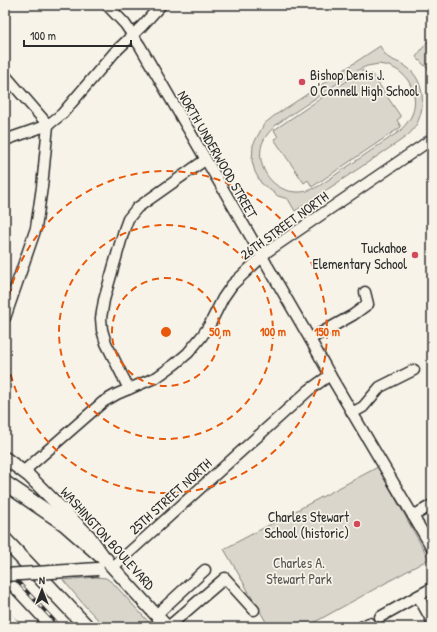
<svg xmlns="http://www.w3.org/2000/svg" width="437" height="632" viewBox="0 0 437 632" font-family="'Patrick Hand',sans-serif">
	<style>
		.green { fill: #dad6cc; stroke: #82807c; fill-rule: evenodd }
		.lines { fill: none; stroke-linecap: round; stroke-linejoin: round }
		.minor-casing { stroke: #2b2b2b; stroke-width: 13 }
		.major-casing { stroke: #2b2b2b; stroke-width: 15 }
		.highway-casing { stroke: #2b2b2b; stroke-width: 17 }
		.minor { stroke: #f7f3e8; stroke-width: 10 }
		.major { stroke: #f7f3e8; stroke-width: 12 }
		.highway { stroke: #f7f3e8; stroke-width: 14 }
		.rail-casing { stroke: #2b2b2b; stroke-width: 3.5 }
		.rail { stroke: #f7f3e8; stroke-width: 2; stroke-dasharray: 6; stroke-linecap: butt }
		.major-bridge-casing { stroke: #2b2b2b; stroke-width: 15; stroke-linecap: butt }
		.major-bridge { stroke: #f7f3e8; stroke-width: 12 }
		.ring { fill: none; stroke: #e8590c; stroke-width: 2; stroke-dasharray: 7 5 }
		.poi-dot { fill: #d1495b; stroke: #f7f3e8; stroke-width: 1.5 }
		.labels { text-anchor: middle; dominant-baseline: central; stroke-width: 3.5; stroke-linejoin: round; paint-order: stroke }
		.poi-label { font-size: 14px; fill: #2b2b2b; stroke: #f7f3e8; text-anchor: end }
		.street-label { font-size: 14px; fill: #2b2b2b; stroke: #f7f3e8 }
		.park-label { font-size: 14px; fill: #575653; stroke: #f7f3e8 }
		.centre { fill: #e8590c; stroke: #f7f3e8; stroke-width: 2 }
		.ring-label { font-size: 12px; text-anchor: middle; font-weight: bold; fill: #e8590c; stroke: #f7f3e8; stroke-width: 3.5; stroke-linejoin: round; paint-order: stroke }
	</style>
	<rect width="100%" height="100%" fill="#f7f3e8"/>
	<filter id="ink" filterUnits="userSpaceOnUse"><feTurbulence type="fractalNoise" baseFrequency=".025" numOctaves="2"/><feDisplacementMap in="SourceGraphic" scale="8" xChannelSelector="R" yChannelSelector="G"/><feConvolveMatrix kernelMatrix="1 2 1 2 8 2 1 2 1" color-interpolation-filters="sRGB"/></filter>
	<g filter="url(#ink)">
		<!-- green -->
		<g class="green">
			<path d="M432,39V73L416,57L428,41Z"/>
			<path d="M380,46C382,49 385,56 389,58C396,62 402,63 408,68C427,83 426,114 412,131C409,135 404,138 400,141L295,211L288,199L278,196L261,183L255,172L252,161L253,145L264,124L274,116ZM379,64C383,65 387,65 391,67C407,73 417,91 414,107C413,117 406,124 400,131L319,186C313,189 307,192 299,192C274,193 255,168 262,144C265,136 271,130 277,124L356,71L367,66Z"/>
			<path d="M363,70L367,76L372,74L401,117L397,120L401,127L312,187L308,180L304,183L274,139L278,137L274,130Z"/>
			<path d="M378,467L429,559L306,627H269L224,549Z"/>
			<path d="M96,577L106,578L114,584L153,627H105L85,606L63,580Z"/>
		</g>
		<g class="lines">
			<defs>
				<g id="minor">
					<path d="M107,5L125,24L140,46L310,339L330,375L432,548"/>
					<path d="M5,75L48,125"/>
					<path d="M5,140L48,125L62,114L114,53L142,26L161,5"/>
					<path d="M5,318L36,228L42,187L48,125"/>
					<path d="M310,339L353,315L368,304L365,292"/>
					<path d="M129,389L106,343L102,330L101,318L104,300L124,230L128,219L137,208L205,160"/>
					<path d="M352,413L363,407L380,387L414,370"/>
					<path d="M24,471L103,402L117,394L157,377L175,364L188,353L202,336L210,324L223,298L232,285L268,251L432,139"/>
					<path d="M413,516L432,505"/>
					<path d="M113,567L309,390L330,375"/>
					<path d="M418,596L432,621"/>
					<path d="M156,615L205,570"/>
					<path d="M380,617L432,588"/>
					<path d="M168,627L225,578L254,610"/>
					<path d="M361,627L369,623"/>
				</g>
				<path id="major" d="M5,458L29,476L89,536L106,560L167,627"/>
				<g id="highway">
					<path d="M5,483L65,524L106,560"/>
					<path d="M5,540L87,627"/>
					<path d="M5,597L33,627"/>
					<path d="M5,616L13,627"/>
				</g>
			</defs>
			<!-- minor casing -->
			<use href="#minor" class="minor-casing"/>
			<!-- major casing -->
			<use href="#major" class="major-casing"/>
			<!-- highway casing -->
			<use href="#highway" class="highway-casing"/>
			<!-- minor -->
			<use href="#minor" class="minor"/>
			<!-- major -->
			<use href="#major" class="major"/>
			<!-- highway -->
			<use href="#highway" class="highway"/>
			<defs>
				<path id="rail" d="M5,568L60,627"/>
			</defs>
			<!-- rail casing -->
			<use href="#rail" class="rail-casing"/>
			<!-- rail -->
			<use href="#rail" class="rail"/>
			<defs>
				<path id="major-bridge" d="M5,575L98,569"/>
			</defs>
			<!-- major-bridge casing -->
			<use href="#major-bridge" class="major-bridge-casing"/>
			<!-- major-bridge -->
			<use href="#major-bridge" class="major-bridge"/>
		</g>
	</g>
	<!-- distance rings -->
	<g class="ring">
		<circle cx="166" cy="332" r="54"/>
		<circle cx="166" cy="332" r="107"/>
		<path d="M5 331A161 161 0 1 1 5 333"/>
	</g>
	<!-- markers -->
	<g class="poi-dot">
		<circle cx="302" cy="82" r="4"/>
		<circle cx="415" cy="255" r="4"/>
		<circle cx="357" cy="524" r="4"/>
	</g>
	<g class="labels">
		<!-- poi labels -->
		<g class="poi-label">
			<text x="310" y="74" text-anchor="start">Bishop Denis J.<tspan x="310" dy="16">O'Connell High School</tspan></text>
			<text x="407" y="247">Tuckahoe<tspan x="407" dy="16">Elementary School</tspan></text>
			<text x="349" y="516">Charles Stewart<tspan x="349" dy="16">School (historic)</tspan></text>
		</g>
		<!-- street labels -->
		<g class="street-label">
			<text transform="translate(218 154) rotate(60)">NORTH UNDERWOOD STREET</text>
			<text transform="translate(284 225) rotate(-36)">26TH STREET NORTH</text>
			<text transform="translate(170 496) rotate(-42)">25TH STREET NORTH</text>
			<text transform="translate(108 538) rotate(48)">WASHINGTON BOULEVARD</text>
		</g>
		<!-- park labels -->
		<g class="park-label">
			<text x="299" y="562">Charles A.<tspan x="299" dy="16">Stewart Park</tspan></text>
		</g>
	</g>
	<circle cx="166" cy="332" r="6" class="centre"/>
	<g class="ring-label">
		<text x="220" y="336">50 m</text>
		<text x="273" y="336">100 m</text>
		<text x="327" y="336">150 m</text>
	</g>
	<!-- margin -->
	<rect width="437" height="632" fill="none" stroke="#f7f3e8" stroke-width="20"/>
	<rect x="10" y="10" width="417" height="612" fill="none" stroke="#2b2b2b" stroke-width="1.5" filter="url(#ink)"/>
	<!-- north arrow -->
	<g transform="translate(42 590)" stroke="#f7f3e8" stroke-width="3" paint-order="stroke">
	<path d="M0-3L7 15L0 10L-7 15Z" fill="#2b2b2b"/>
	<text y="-6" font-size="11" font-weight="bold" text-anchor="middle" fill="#2b2b2b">N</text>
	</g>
	<!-- scale -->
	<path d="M24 40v6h107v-6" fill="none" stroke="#2b2b2b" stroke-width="2"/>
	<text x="30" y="40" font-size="12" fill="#2b2b2b" stroke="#f7f3e8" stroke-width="3" paint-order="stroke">100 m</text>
</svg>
